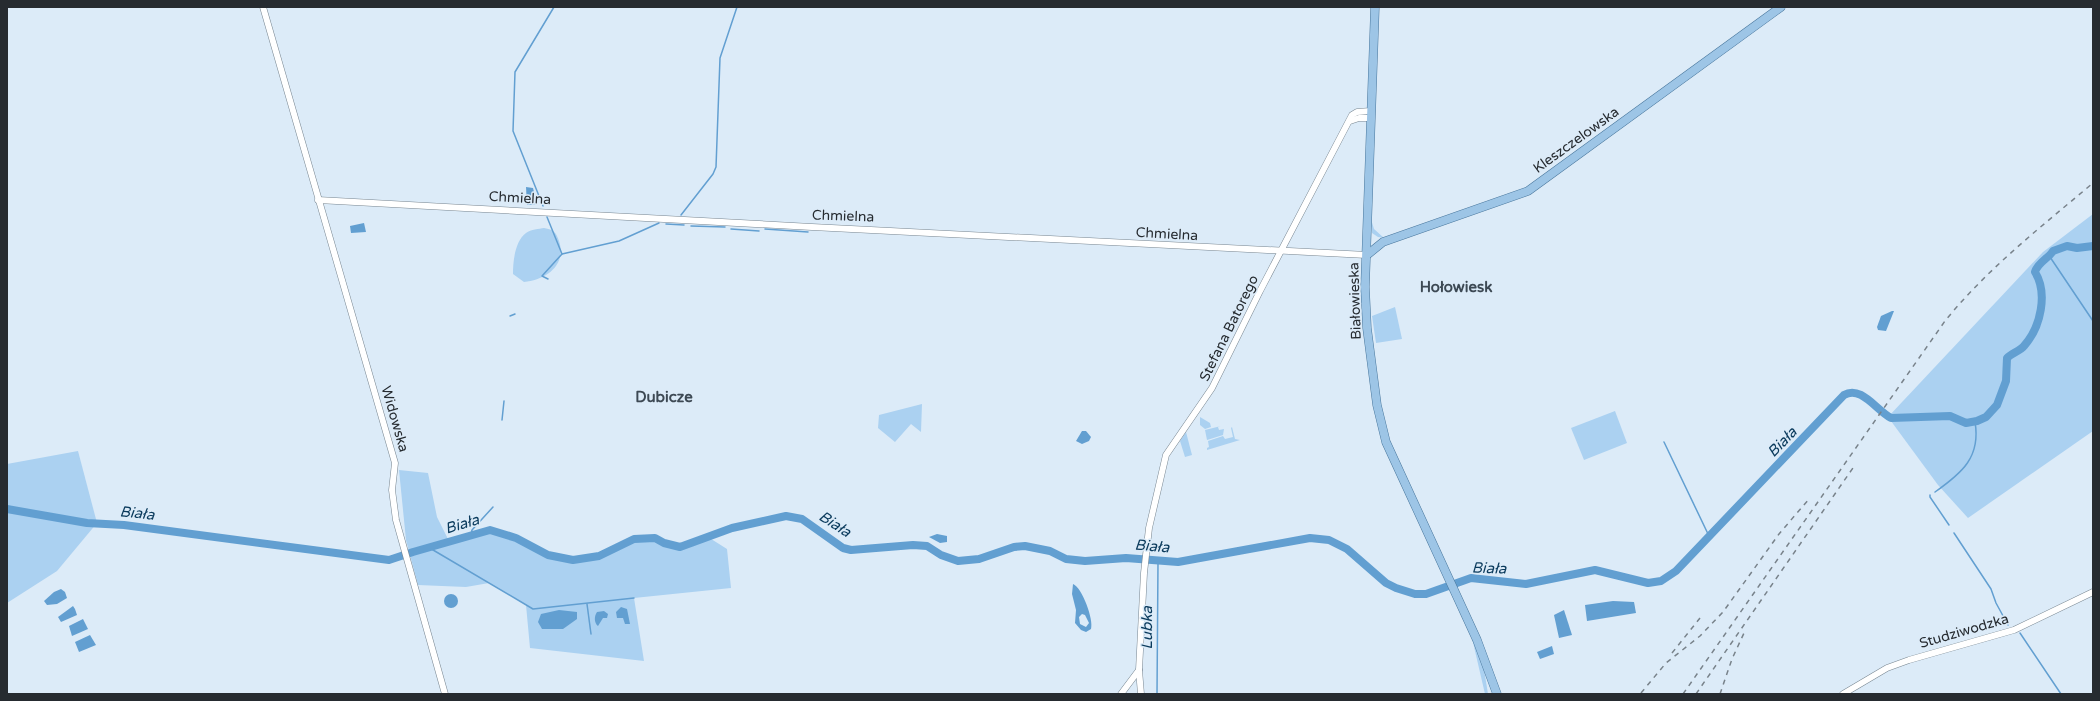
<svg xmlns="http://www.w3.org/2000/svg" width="2100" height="701" viewBox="0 0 2100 701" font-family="'Varela Round',sans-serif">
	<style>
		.green { fill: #abd1f1 }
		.water { fill: #629fd1; fill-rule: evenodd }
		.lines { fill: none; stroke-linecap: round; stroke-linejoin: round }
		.stream { stroke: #629fd1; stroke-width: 1.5 }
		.river { stroke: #629fd1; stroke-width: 8 }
		.minor-casing { stroke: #788691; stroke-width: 7 }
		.major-casing { stroke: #48769c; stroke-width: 9 }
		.minor { stroke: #fff; stroke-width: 6 }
		.major { stroke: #9dc5e6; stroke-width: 8 }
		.rail { stroke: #78828a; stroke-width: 1.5; stroke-dasharray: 5 5; stroke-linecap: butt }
		.labels { text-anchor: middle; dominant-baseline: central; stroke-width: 3; stroke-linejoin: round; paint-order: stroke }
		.street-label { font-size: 14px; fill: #262b30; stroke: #dcebf8 }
		.neighbourhood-label { font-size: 15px; font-weight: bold; fill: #3d4954; stroke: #dcebf8 }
		.water-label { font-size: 15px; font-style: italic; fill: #0a3a5c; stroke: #dcebf8 }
	</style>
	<rect width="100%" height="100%" fill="#dcebf8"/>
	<!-- green -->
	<g class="green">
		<path d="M2093,214V431L1968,518L1938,485L1888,417L2043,252Z"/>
		<path d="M1371,219L1374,229L1384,238L1378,237L1372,233Z"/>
		<path d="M544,228C554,230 556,232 559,241C567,265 546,280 524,282L513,274C513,261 515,241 526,233C531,229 539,229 544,228Z"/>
		<path d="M1395,307L1402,339L1376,343L1372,316Z"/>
		<path d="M922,404L921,432L911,424L895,442L878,428L879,415Z"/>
		<path d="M1615,411L1627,443L1584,460L1571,428Z"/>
		<path d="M1200,417L1210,423L1211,427L1205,429L1200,425Z"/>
		<path d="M1221,426L1218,427L1219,430L1224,429L1223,435L1207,440L1205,430Z"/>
		<path d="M1232,427L1235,439L1240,440L1207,450V448L1209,447L1208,441L1223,436L1225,439L1233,437L1231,428Z"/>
		<path d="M1186,432L1192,455L1185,457L1180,441Z"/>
		<path d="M78,451L97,523L57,571L7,603V464Z"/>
		<path d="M399,470L428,473L437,517L449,541L490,530L516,538L548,555L573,560L599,556L634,539L655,538L664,543L680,547L708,537L727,549L731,588L634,598L644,661L530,648L526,605L489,583L466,587L418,585L406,540Z"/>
		<path d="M1472,638L1484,669L1488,694H1485Z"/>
	</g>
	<!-- water -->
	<g class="water">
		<path d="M526,187L533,188L537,204L527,205Z"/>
		<path d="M364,223L366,232L351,233L350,226Z"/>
		<path d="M1892,311H1894L1886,331L1878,330L1877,327L1881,316Z"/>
		<path d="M1082,431H1086L1091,437L1089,441L1082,444L1076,441Z"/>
		<path d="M937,534L947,536V542L940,543L929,537Z"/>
		<path d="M1073,584C1082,587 1094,620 1091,629L1086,632L1081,630L1075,623L1076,610L1072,594ZM1082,614L1085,615L1089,623L1086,627L1080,624L1079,617Z"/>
		<path d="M61,589L65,592L67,598L57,604L47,605L44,601L54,592Z"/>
		<circle cx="451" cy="601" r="7"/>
		<path d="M1613,601L1634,602L1636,613L1587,621L1585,605Z"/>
		<path d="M73,606L75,609L77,615L61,622L58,617Z"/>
		<path d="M621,607L627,609L630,624H625L623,618H617L616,612Z"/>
		<path d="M559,610L577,612V619L563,629H542L538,622L541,614Z"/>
		<path d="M1564,610L1572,635L1559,638L1554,615Z"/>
		<path d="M604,611L608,614L607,618H603L598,626C594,623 594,616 597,612Z"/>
		<path d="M83,619L88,629L72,636L69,626Z"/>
		<path d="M90,635L96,645L79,652L75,642Z"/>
		<path d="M1552,646L1554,654L1540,659L1537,652Z"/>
	</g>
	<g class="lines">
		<!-- stream -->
		<g class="stream">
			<path d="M543,206L513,131L515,72L554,7"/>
			<path d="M681,215L713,174L716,167L720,58L737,7"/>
			<path d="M547,217L562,254"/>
			<path d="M666,224L684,225"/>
			<path d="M691,226L725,227"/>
			<path d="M731,229L759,231"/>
			<path d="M765,229L808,232"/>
			<path d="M2050,257L2093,321"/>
			<path d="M548,279L542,276L562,254L619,241L659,223"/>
			<path d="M510,316L515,314"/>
			<path d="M502,420L504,401"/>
			<path d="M1664,442L1709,536"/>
			<path d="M1935,492C1962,473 1981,457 1975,422"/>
			<path d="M1930,495V497L1949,525"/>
			<path d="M1954,533L1991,589L1996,603L2008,625"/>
			<path d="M471,535L472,530L493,507"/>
			<path d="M428,547L533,609L634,598"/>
			<path d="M587,604L591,634"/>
			<path d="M2020,633L2061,694"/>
			<path d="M1157,694L1158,562"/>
		</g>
		<!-- river -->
		<path class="river" d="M7,509L87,523L124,525L389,560L413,552L490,530L516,538L548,555L573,560L599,556L634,539L655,538L664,543L680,547L732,528L786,516L802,519L843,548L851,550L913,545L927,546L941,555L958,561L979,559L1014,547L1025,546L1050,551L1066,559L1085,561L1126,558L1178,562L1310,538L1329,540L1347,549L1386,583L1396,588L1415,594H1426L1471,578L1526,584L1595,570L1648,583L1661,581L1676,571L1844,395C1861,385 1876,410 1891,418L1950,416L1966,423L1977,421L1986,417L1997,405L2006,381L2007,358C2012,353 2020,351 2024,346C2041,327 2048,293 2035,272C2038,262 2048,259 2053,251L2067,246L2077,248L2093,246"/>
		<defs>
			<g id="minor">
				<path d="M263,7L395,463L392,490L396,520L445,694"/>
				<path d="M1350,121L1359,118H1371"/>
				<path d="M318,200L812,227L1367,255"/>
				<path d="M1121,694L1139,670"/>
				<path d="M1141,694L1139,670L1144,573L1149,528L1166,455L1212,388L1260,291L1352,115L1357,112L1371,111"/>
				<path d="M1843,694L1887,668L1909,660L2014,630L2093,592"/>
			</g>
			<g id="major">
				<path d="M1375,7L1365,287L1367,328L1377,405L1386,442L1477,640L1497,694"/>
				<path d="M1367,255L1383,242L1528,191L1781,7"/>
			</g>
		</defs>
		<!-- minor casing -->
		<use href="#minor" class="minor-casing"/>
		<!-- major casing -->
		<use href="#major" class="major-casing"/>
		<!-- minor -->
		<use href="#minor" class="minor"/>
		<!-- major -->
		<use href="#major" class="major"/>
		<!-- rail -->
		<g class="rail">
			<path d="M1672,653L1700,618"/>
			<path d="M1641,693L1666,663L1700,636L1723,612L1779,534L1809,499"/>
			<path d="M1683,694L1945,321C1988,268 2041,227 2093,183"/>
			<path d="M1696,694L1855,465"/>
			<path d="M1720,694L1732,659L1744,633"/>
		</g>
	</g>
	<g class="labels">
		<!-- street labels -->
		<g class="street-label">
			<text transform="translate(1576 140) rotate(-36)">Kleszczelowska</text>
			<text transform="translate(520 198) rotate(3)">Chmielna</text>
			<text transform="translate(843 216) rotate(2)">Chmielna</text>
			<text transform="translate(1167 234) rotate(3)">Chmielna</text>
			<text transform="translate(1355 301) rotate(-92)">Białowieska</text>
			<text transform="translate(1229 328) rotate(-64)">Stefana Batorego</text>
			<text transform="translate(395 419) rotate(74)">Widowska</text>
			<text transform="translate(1964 631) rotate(-16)">Studziwodzka</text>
		</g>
		<!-- neighbourhood labels -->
		<g class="neighbourhood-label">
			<text x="1456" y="287">Hołowiesk</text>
			<text x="664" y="397">Dubicze</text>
		</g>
		<!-- water labels -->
		<g class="water-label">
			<text transform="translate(1782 442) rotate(-46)">Biała</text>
			<text transform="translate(137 513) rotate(6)">Biała</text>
			<text transform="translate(462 524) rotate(-17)">Biała</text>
			<text transform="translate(835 524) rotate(33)">Biała</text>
			<text transform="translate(1152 546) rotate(5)">Biała</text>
			<text transform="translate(1489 568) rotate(2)">Biała</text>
			<text transform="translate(1147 628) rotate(-90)">Lubka</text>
		</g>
	</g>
	<!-- border -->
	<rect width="2100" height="701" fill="none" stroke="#262b30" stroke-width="16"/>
</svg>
